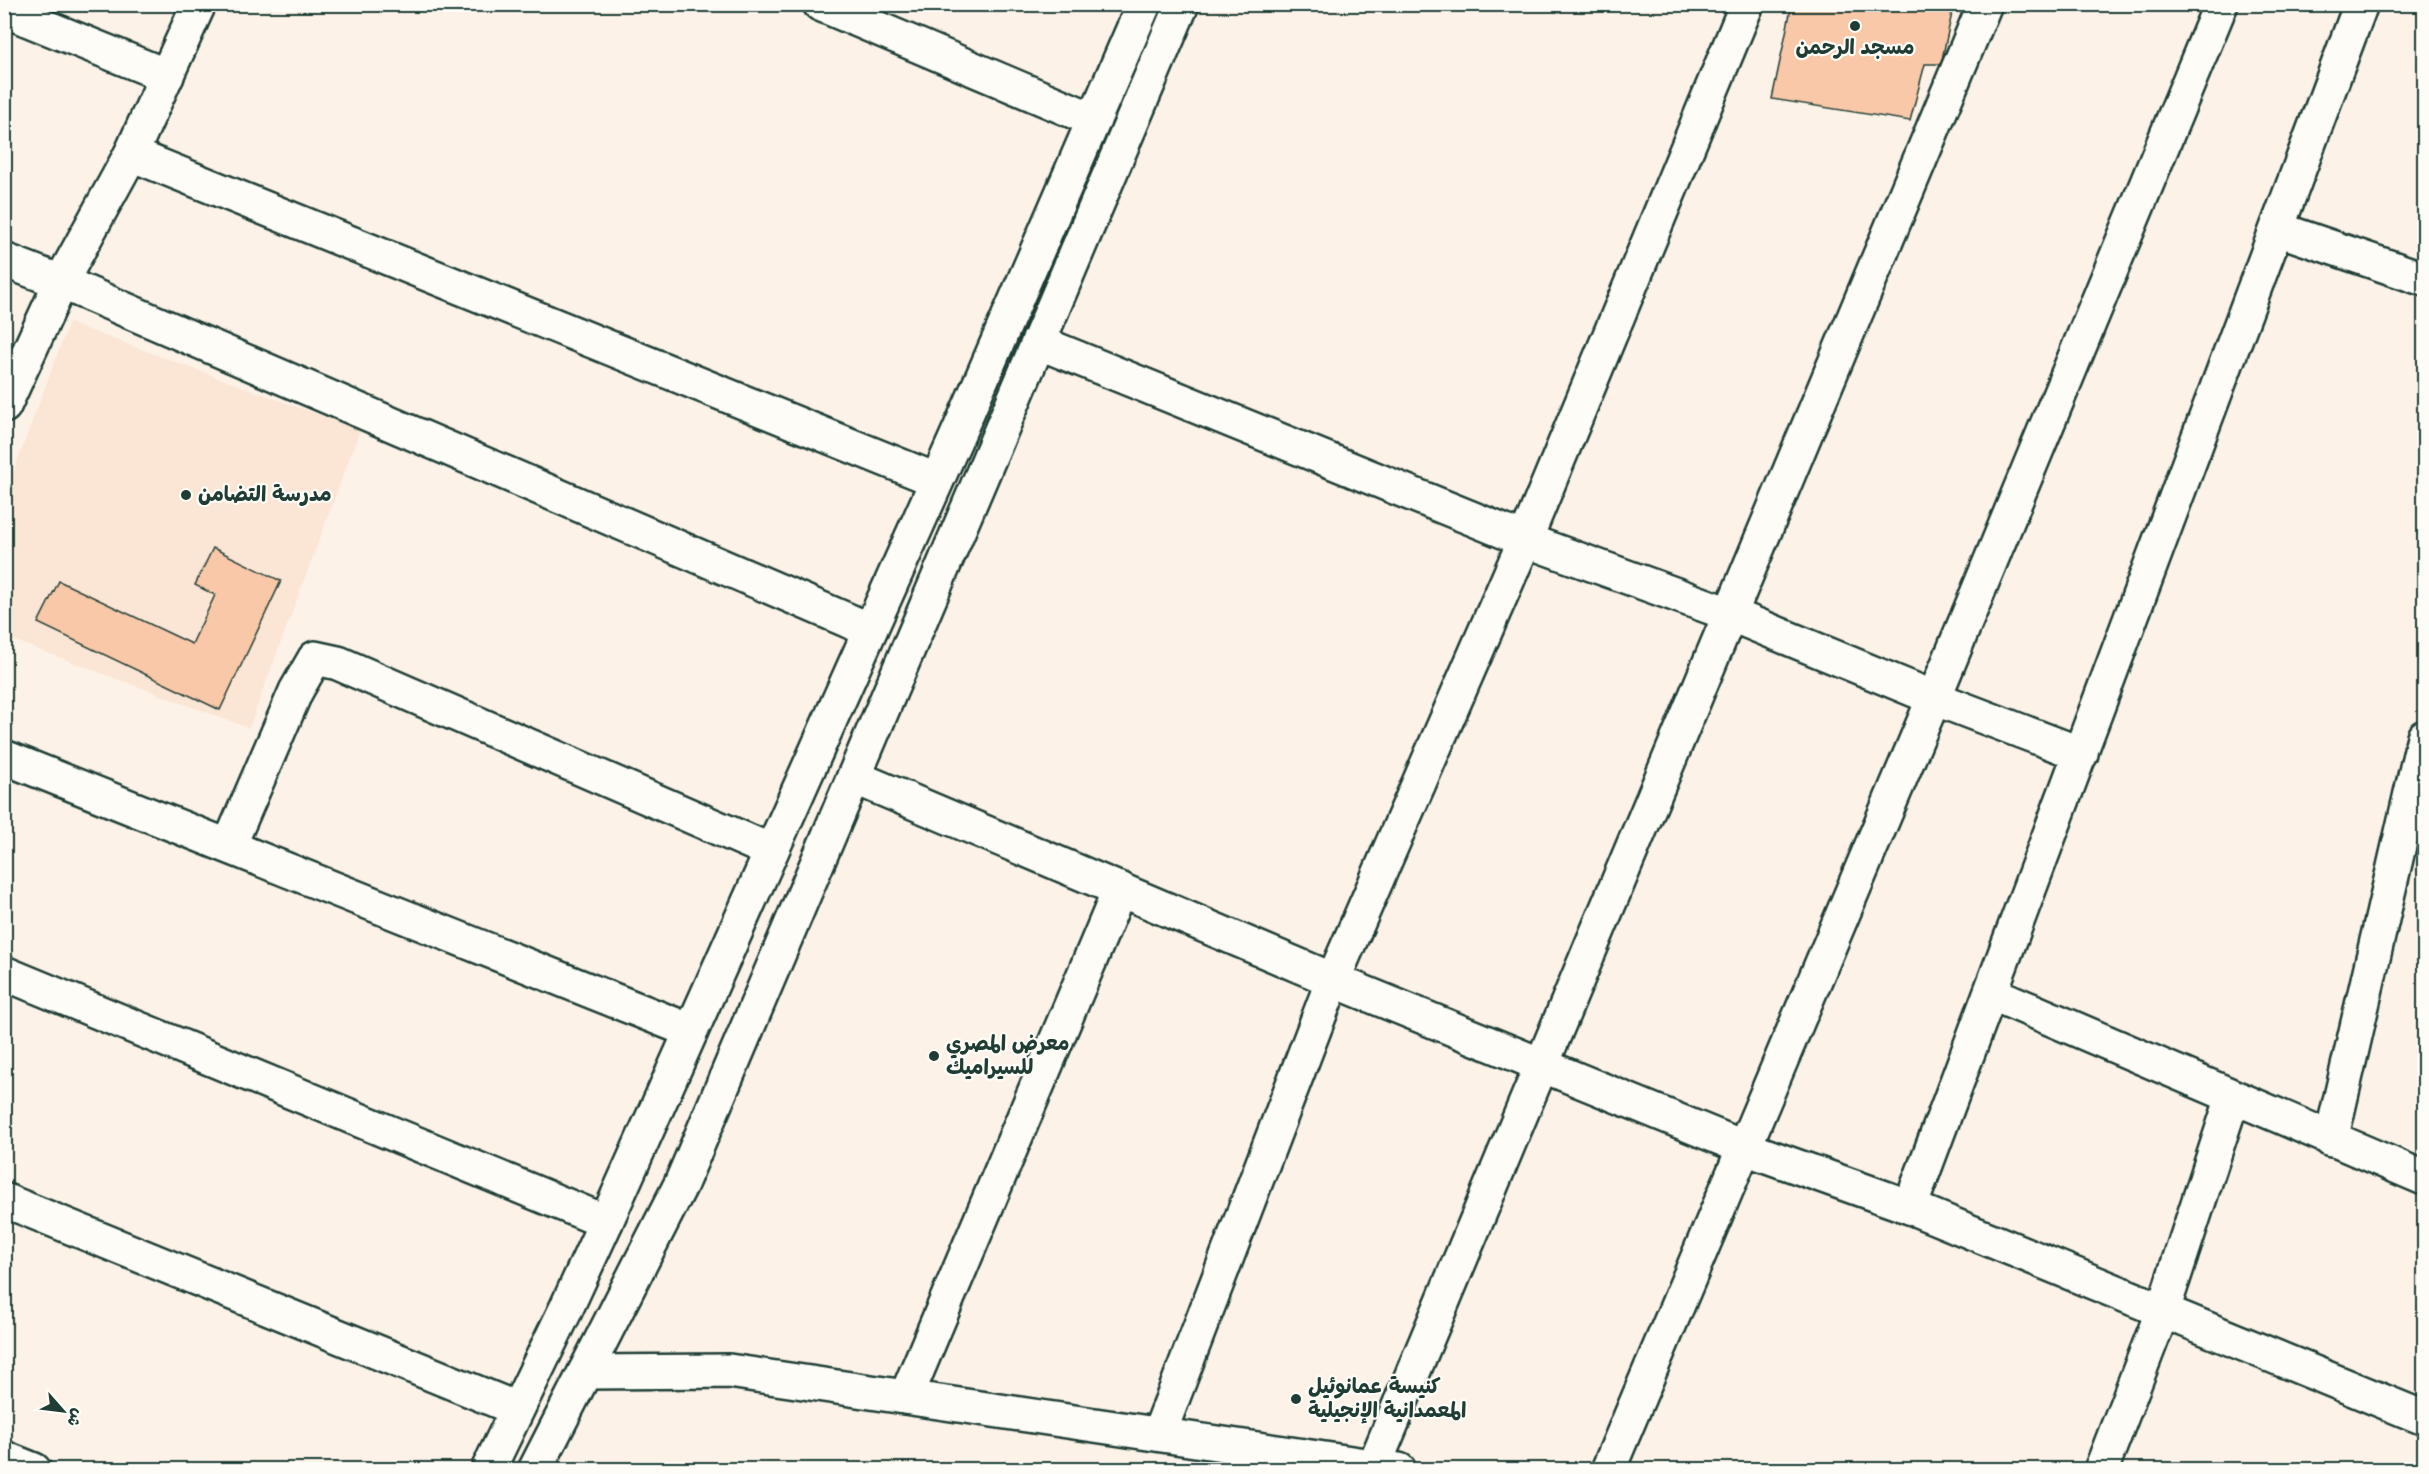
<svg xmlns="http://www.w3.org/2000/svg" width="2429" height="1474" viewBox="0 0 2429 1474" font-family="Mynerve,'Playpen Sans Arabic',sans-serif">
	<style>
		.built { fill: #fbe5d4 }
		.building { fill: #f9c8a9; stroke: #1f3d34; stroke-width: 1.5 }
		.lines { fill: none; stroke-linecap: round; stroke-linejoin: round }
		.street-casing { stroke: #1f3d34; stroke-width: 38 }
		.secondary-casing { stroke: #1f3d34; stroke-width: 38 }
		.street { stroke: #fdfcf7; stroke-width: 33 }
		.secondary { stroke: #fdfcf7; stroke-width: 33 }
		.poi-dot { fill: #1f3d34; stroke: #fdfcf7; stroke-width: 2 }
		.labels { text-anchor: middle; dominant-baseline: central; stroke-width: 4.5; stroke-linejoin: round; paint-order: stroke }
		.poi-label { font-size: 21px; font-weight: bold; fill: #1f3d34; stroke: #fdfcf7; text-anchor: start }
	</style>
	<rect width="100%" height="100%" fill="#fcf2e7"/>
	<filter id="ink" filterUnits="userSpaceOnUse"><feTurbulence type="fractalNoise" baseFrequency=".0167" numOctaves="2"/><feDisplacementMap in="SourceGraphic" scale="12" xChannelSelector="R" yChannelSelector="G"/><feConvolveMatrix kernelMatrix="1 2 1 2 8 2 1 2 1" color-interpolation-filters="sRGB"/></filter>
	<g filter="url(#ink)">
		<!-- built -->
		<path class="built" d="M69,323L360,430L249,728L5,637L4,497Z"/>
		<!-- building -->
		<g class="building">
			<path d="M1792,4H1954L1941,64H1925L1910,121L1772,99Z"/>
			<path d="M213,548L281,581L220,710L38,623L59,581L192,644L215,595L195,585Z"/>
		</g>
		<g class="lines">
			<defs>
				<g id="street">
					<path d="M820,4L1094,120"/>
					<path d="M4,10L167,76"/>
					<path d="M131,154L936,480"/>
					<path d="M2278,229L2424,279"/>
					<path d="M4,260L61,282L870,630"/>
					<path d="M1038,342L1525,540L1732,615L1934,698L2081,754"/>
					<path d="M4,406L61,282L131,154L199,4"/>
					<path d="M4,757L691,1031"/>
					<path d="M854,777L1333,980L1745,1148L1910,1207L2424,1418"/>
					<path d="M229,846L296,691L315,658L338,663L771,851"/>
					<path d="M4,973L606,1222"/>
					<path d="M1991,993L2424,1178"/>
					<path d="M2331,1140L2424,737"/>
					<path d="M4,1200L517,1409"/>
					<path d="M1910,1207L2361,4"/>
					<path d="M585,1372L729,1371L1399,1470"/>
					<path d="M906,1397L1120,889"/>
					<path d="M1159,1434L1333,980L1525,540L1747,4"/>
					<path d="M4,1458L34,1470"/>
					<path d="M1374,1466L1985,4"/>
					<path d="M1608,1470L1934,698L2221,4"/>
					<path d="M2101,1470L2163,1310L2233,1097"/>
				</g>
				<g id="secondary">
					<path d="M488,1470L565,1311L606,1222L960,429L1144,4"/>
					<path d="M535,1470L681,1184L1182,4"/>
				</g>
			</defs>
			<!-- street casing -->
			<use href="#street" class="street-casing"/>
			<!-- secondary casing -->
			<use href="#secondary" class="secondary-casing"/>
			<!-- street -->
			<use href="#street" class="street"/>
			<!-- secondary -->
			<use href="#secondary" class="secondary"/>
		</g>
	</g>
	<!-- markers -->
	<g class="poi-dot">
		<circle cx="1855" cy="26" r="6"/>
		<circle cx="186" cy="495" r="6"/>
		<circle cx="934" cy="1056" r="6"/>
		<circle cx="1296" cy="1399" r="6"/>
	</g>
	<g class="labels">
		<!-- poi labels -->
		<g class="poi-label">
			<text x="1855" y="48" text-anchor="middle">مسجد الرحمن</text>
			<text x="198" y="495">مدرسة التضامن</text>
			<text x="946" y="1044">معرض المصري<tspan x="946" dy="24">للسيراميك</tspan></text>
			<text x="1308" y="1387">كنيسة عمانوئيل<tspan x="1308" dy="24">المعمدانية الإنجيلية</tspan></text>
		</g>
	</g>
	<!-- margin -->
	<rect width="2429" height="1474" fill="none" stroke="#fdfcf7" stroke-width="24"/>
	<rect x="12" y="12" width="2405" height="1450" fill="none" stroke="#1f3d34" stroke-width="2" filter="url(#ink)"/>
	<!-- north arrow -->
	<g transform="translate(63 1411) rotate(118)" stroke="#fdfcf7" stroke-width="4.5" paint-order="stroke">
	<path d="M0-4.5L10 22L0 15L-10 22Z" fill="#1f3d34"/>
	<text y="-9" font-size="16" font-weight="bold" text-anchor="middle" fill="#1f3d34">ش</text>
	</g>
</svg>
